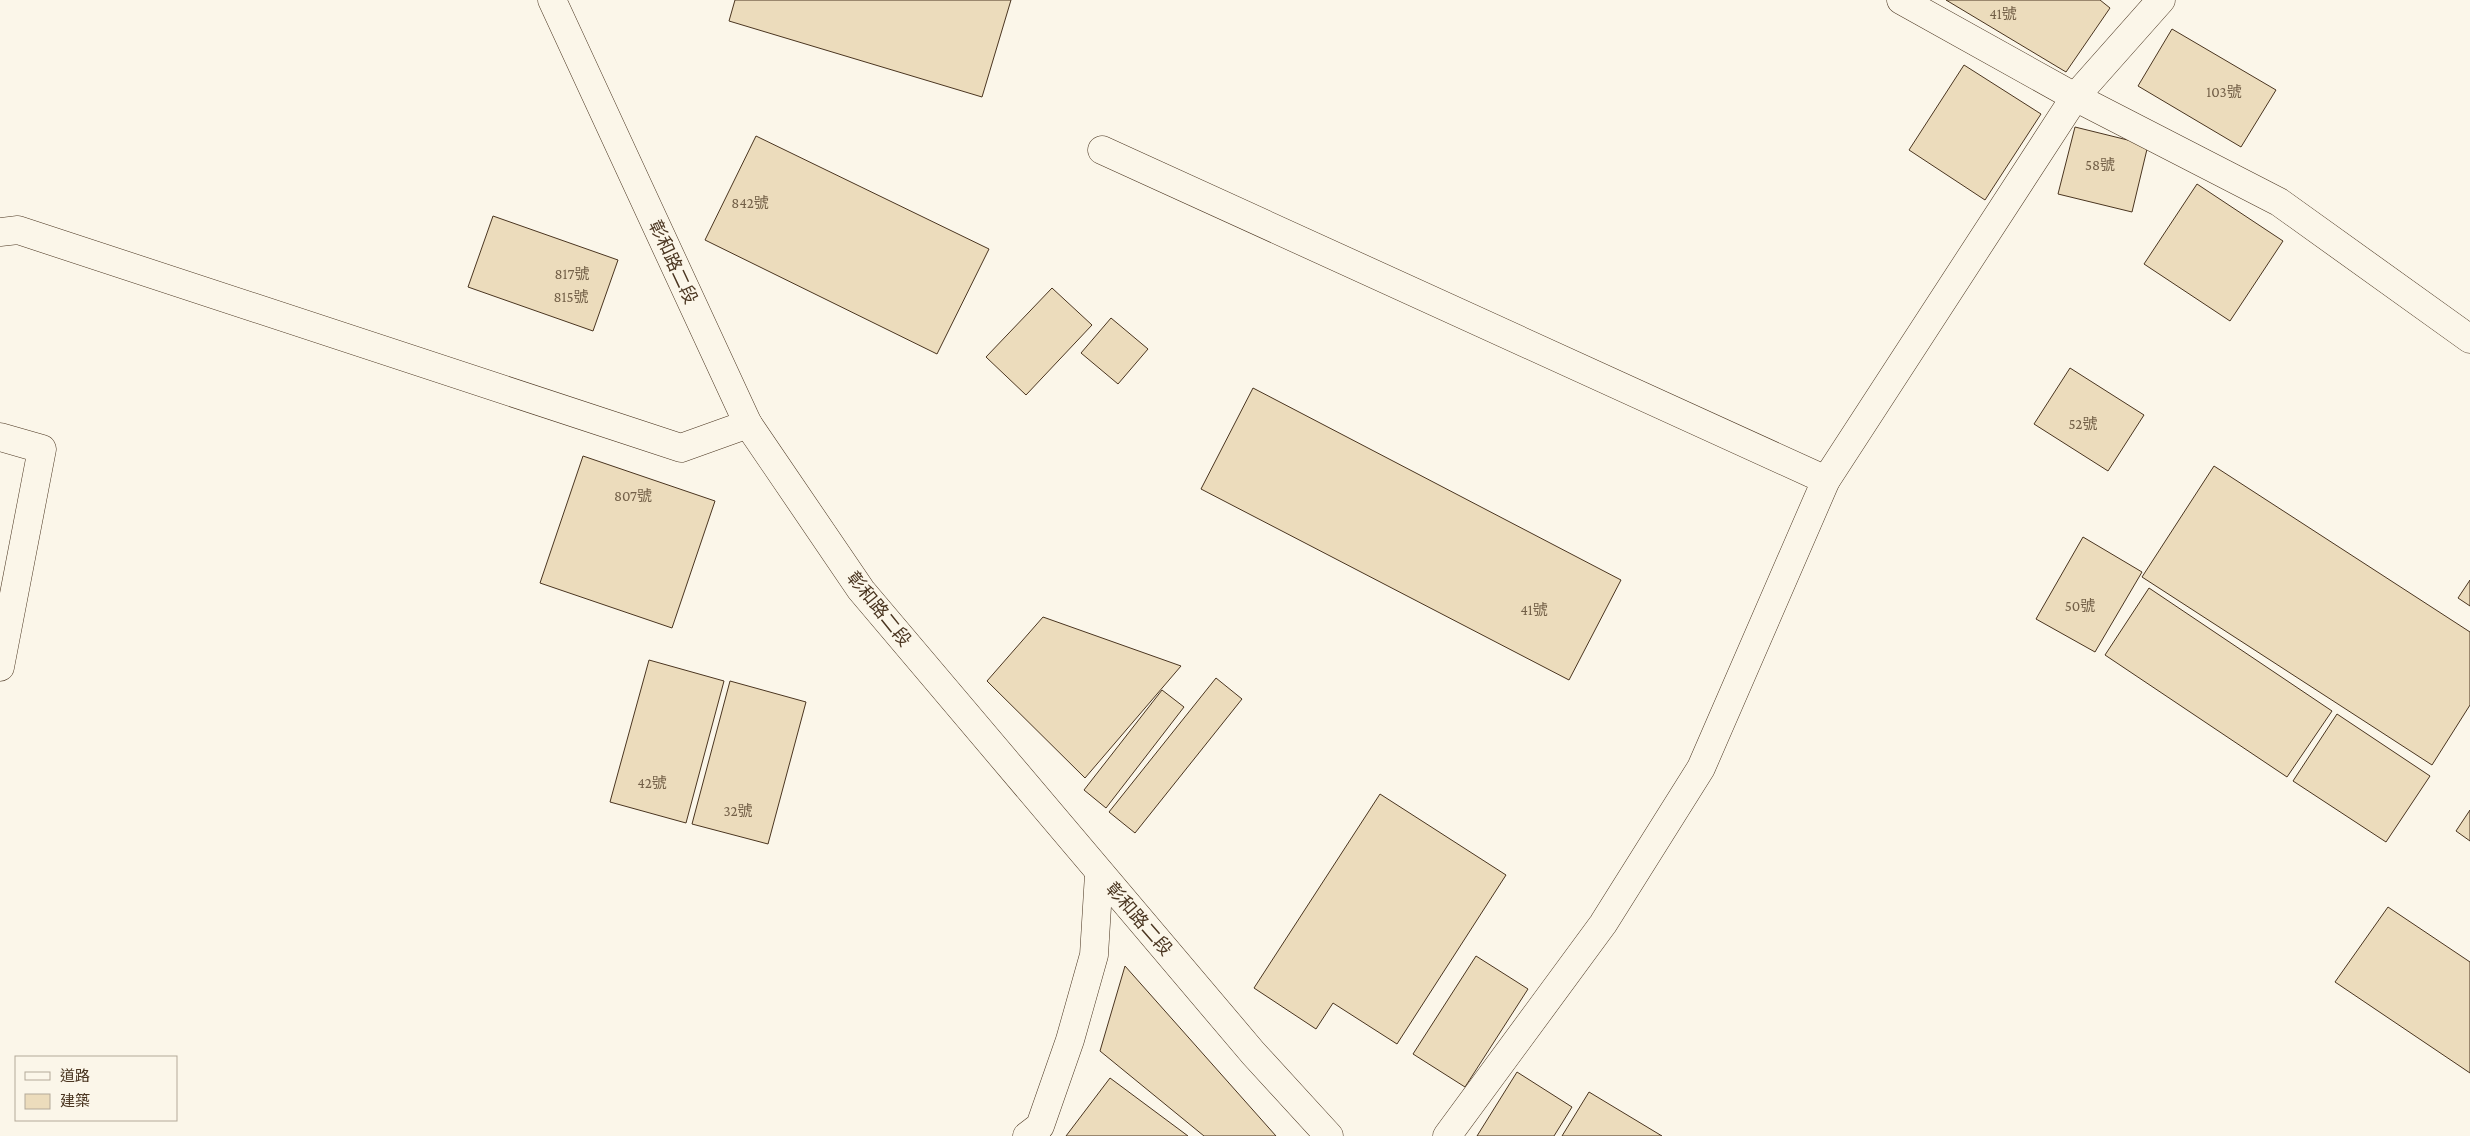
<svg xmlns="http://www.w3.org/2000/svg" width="2470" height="1136" viewBox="0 0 2470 1136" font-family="'Crimson Pro','Noto Sans TC',serif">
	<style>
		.building { fill: #ecdcbc; stroke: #4a3520 }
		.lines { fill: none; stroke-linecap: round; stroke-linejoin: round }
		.minor-casing { stroke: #4a3520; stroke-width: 29 }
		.major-casing { stroke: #4a3520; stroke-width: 29 }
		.minor { stroke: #fbf6e9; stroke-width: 28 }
		.major { stroke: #fbf6e9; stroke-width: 28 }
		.labels { text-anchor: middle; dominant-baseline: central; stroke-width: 4; stroke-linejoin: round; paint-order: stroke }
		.number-label { font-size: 15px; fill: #725f47 }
		.street-label { font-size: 18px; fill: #4a3520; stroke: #fbf6e9 }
	</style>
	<rect width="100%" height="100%" fill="#fbf6e9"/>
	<!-- building -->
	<g class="building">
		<path d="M735,0H1011L982,97L729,21Z"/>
		<path d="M1946,0H2100L2110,8L2066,72Z"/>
		<path d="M2172,29L2276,90L2241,147L2138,86Z"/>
		<path d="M1964,65L2041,114L1985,200L1909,150Z"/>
		<path d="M2075,127L2148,145L2132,212L2058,194Z"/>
		<path d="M756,136L989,249L937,354L705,240Z"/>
		<path d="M2197,184L2283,241L2230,321L2144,264Z"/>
		<path d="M493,216L618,260L593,331L468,287Z"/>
		<path d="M1052,288L1092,325L1026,395L986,357Z"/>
		<path d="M1111,318L1148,349L1118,384L1081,353Z"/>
		<path d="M2070,368L2144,415L2108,471L2034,424Z"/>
		<path d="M1253,388L1621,580L1569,680L1201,489Z"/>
		<path d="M583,456L715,501L672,628L540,583Z"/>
		<path d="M2214,466L2470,632V705L2432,765L2142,577Z"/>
		<path d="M2083,537L2142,572L2095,652L2036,619Z"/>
		<path d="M2470,580V606L2458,598Z"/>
		<path d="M2149,588L2332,711L2287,777L2105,655Z"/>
		<path d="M1043,617L1181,666L1085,778L987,681Z"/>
		<path d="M649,660L724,681L686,823L610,802Z"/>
		<path d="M1216,678L1242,699L1135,833L1109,812Z"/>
		<path d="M730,681L806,702L768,844L692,824Z"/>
		<path d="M1162,690L1184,707L1106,808L1084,790Z"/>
		<path d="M2337,714L2430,776L2386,842L2293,781Z"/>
		<path d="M1380,794L1506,875L1397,1044L1333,1003L1316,1029L1254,988Z"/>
		<path d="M2470,810V841L2456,831Z"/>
		<path d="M2388,907L2470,962V1073L2335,982Z"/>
		<path d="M1476,956L1528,989L1465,1087L1413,1054Z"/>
		<path d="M1125,966L1276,1136H1204L1100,1051Z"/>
		<path d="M1517,1072L1572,1107L1554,1136H1477Z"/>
		<path d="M1110,1078L1188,1136H1066Z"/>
		<path d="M1589,1092L1662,1136H1562Z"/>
	</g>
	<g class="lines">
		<defs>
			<g id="minor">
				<path d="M1901,0L2075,97L2279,202L2470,339"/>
				<path d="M1102,150L1826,480"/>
				<path d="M0,232L18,230L681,448L748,424"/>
				<path d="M0,437L42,449L0,667"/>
				<path d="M1027,1136L1040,1126L1070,1040L1094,955L1099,874"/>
				<path d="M1447,1136L1603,924L1701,768L1826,480L2075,97L2161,0"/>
			</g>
			<path id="major" d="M552,0L748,424L861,590L1253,1053L1329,1136"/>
		</defs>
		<!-- minor casing -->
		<use href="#minor" class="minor-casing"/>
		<!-- major casing -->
		<use href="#major" class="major-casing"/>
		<!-- minor -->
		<use href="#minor" class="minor"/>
		<!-- major -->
		<use href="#major" class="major"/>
	</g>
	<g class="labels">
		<!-- number labels -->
		<g class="number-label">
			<text x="2003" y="14">41號</text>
			<text x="2224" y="92">103號</text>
			<text x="2100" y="165">58號</text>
			<text x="750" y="203">842號</text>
			<text x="572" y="274">817號</text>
			<text x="571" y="297">815號</text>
			<text x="2083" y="424">52號</text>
			<text x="633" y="496">807號</text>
			<text x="2080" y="606">50號</text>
			<text x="1534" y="610">41號</text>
			<text x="652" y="783">42號</text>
			<text x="738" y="811">32號</text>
		</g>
		<!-- street labels -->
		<g class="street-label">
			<text transform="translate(673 262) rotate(65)">彰和路二段</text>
			<text transform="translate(879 609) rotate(51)">彰和路二段</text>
			<text transform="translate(1139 919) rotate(49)">彰和路二段</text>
		</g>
	</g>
	<!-- legend -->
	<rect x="15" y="1056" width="162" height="65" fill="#fbf6e9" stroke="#b4a999"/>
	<rect x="25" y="1072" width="25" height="8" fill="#fbf6e9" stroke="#b4a999"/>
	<text x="60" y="1081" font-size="15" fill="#4a3520">道路</text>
	<rect x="25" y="1094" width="25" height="15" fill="#ecdcbc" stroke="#b4a999"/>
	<text x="60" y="1106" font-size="15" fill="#4a3520">建築</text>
</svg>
